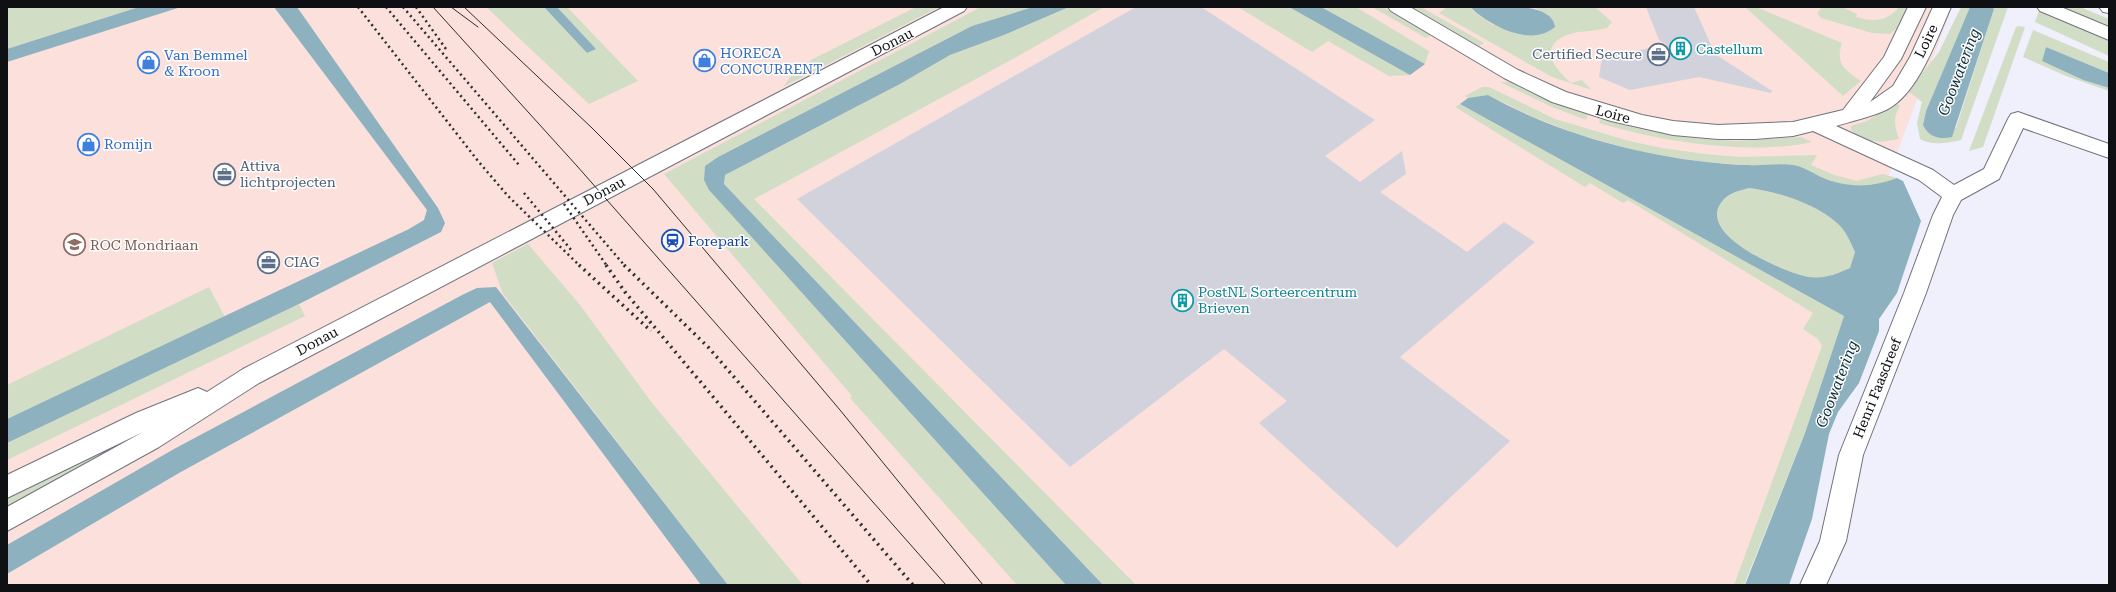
<svg xmlns="http://www.w3.org/2000/svg" width="2116" height="592" viewBox="0 0 2116 592" font-family="'Roboto Serif',serif">
	<style>
		.industrial { fill: #fbe0dc }
		.green { fill: #d1dec5 }
		.water { fill: #8db1bf; fill-rule: evenodd }
		.building { fill: #d2d2dc }
		.lines { fill: none; stroke-linecap: round; stroke-linejoin: round }
		.street-casing { stroke: #71737c; stroke-width: 2 }
		.secondary-casing { stroke: #71737c; stroke-width: 2 }
		.street { fill: #fff; fill-rule: evenodd }
		.secondary { fill: #fff; fill-rule: evenodd }
		.tram { stroke: #2c2d31; stroke-width: 1 }
		.rail-far1 { stroke: #2c2d31; stroke-width: 2.5; stroke-dasharray: 2 3.5; stroke-linecap: butt }
		.rail { stroke: #2c2d31; stroke-width: 3.5; stroke-dasharray: 2 4.5; stroke-linecap: butt }
		.labels { text-anchor: middle; dominant-baseline: central; stroke-width: 3; stroke-linejoin: round; paint-order: stroke }
		.street-label { font-size: 14px; fill: #0f1013; stroke: #fefefe }
		.culture-label { font-size: 14px; fill: #0d838f; stroke: #fefefe; text-anchor: start }
		.shop-label { font-size: 14px; fill: #366cbe; stroke: #fefefe; text-anchor: start }
		.service-label { font-size: 14px; fill: #4e5e75; stroke: #fefefe; text-anchor: start }
		.transit-label { font-size: 14px; fill: #164399; stroke: #fefefe; text-anchor: start }
		.education-label { font-size: 14px; fill: #785e54; stroke: #fefefe; text-anchor: start }
		.water-label { font-size: 15px; font-style: italic; fill: #0c2f3a; stroke: #fefefe }
	</style>
	<rect width="100%" height="100%" fill="#eff0fb"/>
	<!-- industrial -->
	<path class="industrial" d="M54,7H1952L1734,585H7V22Z"/>
	<!-- green -->
	<g class="green">
		<path d="M7,7H139L7,49Z"/>
		<path d="M486,7H544L587,53L596,49L557,7H567L638,81L589,104Z"/>
		<path d="M916,7H939L783,87L795,71L813,59Z"/>
		<path d="M981,7H1033L972,26L718,157L705,166L704,180L709,190L1066,585H1017L850,398L852,396L664,174Z"/>
		<path d="M1069,7H1104L1011,60L754,199L1136,585H1103L724,184L725,175L900,84L950,55L1004,35Z"/>
		<path d="M1238,7H1289L1410,75L1389,76L1328,41L1312,52Z"/>
		<path d="M1321,7H1356L1429,51L1425,64Z"/>
		<path d="M1372,7H1383L1431,35L1426,38Z"/>
		<path d="M1412,7H1421L1484,43L1479,46Z"/>
		<path d="M1447,7H1471L1474,12L1493,25L1549,15L1533,7H1595L1612,22L1607,28C1594,32 1580,30 1567,35C1537,47 1555,69 1571,83L1582,80L1592,90L1552,77L1439,13Z"/>
		<path d="M1745,7H1756L1842,43C1835,64 1845,70 1861,81L1843,96Z"/>
		<path d="M1822,7H1842L1857,14L1856,17C1873,22 1887,22 1899,7H1907L1897,28L1890,34L1872,33L1821,18L1817,13Z"/>
		<path d="M1961,7H1970L1926,111L1923,125L1956,128L1994,9L1992,7H2008L1961,140C1949,143 1931,146 1920,139L1917,123L1922,102L1908,91L1939,52Z"/>
		<path d="M2061,7H2080L2109,19V28Z"/>
		<path d="M2039,10L2109,41V56L2035,22Z"/>
		<path d="M2019,26L2025,27L1983,147L1969,151L2016,27Z"/>
		<path d="M2033,30L2109,62V73L2046,47L2042,61L2083,80L2109,88V91L2066,76L2023,57Z"/>
		<path d="M1500,82H1510L1554,103L1588,115L1586,120L1552,107Z"/>
		<path d="M1482,87H1489L1555,119L1629,141L1662,148L1705,154L1740,157L1817,155L1811,165L1834,175L1857,181L1882,174L1897,178L1883,183L1861,186L1845,185L1823,178L1794,165H1748L1705,162L1646,153L1580,135L1533,117L1488,95L1468,98L1465,96Z"/>
		<path d="M1895,103L1900,106C1892,118 1895,127 1899,139C1880,143 1866,144 1851,130V126L1867,121Z"/>
		<path d="M1460,104L1844,316L1805,433L1744,585H1734L1822,346L1818,339L1803,329L1813,313L1628,200L1623,203L1590,183L1585,187L1455,107Z"/>
		<path d="M1600,119L1640,129L1690,138L1736,141L1801,137L1812,142C1750,156 1659,141 1599,123Z"/>
		<path d="M1749,188C1776,191 1816,204 1837,223C1846,231 1850,241 1855,252L1850,268C1837,274 1824,279 1809,277C1786,273 1703,238 1719,206C1725,194 1737,191 1749,188Z"/>
		<path d="M528,244L580,305L652,403L803,585H728L503,294L492,263Z"/>
		<path d="M209,287L225,317L7,419V385Z"/>
		<path d="M299,304L305,316L7,460V443Z"/>
		<path d="M109,445L113,452L7,512V494Z"/>
	</g>
	<!-- water -->
	<g class="water">
		<path d="M139,7H181L7,62V49Z"/>
		<path d="M274,7H297L438,208L445,223L441,232L299,304L7,443V419L409,229L424,220L427,210Z"/>
		<path d="M544,7H557L596,49L587,53Z"/>
		<path d="M1033,7H1069L1004,35L950,55L900,84L725,175L724,184L1103,585H1066L709,190L704,180L705,166L718,157L972,26Z"/>
		<path d="M1289,7H1321L1425,64L1410,75Z"/>
		<path d="M1471,7C1492,7 1552,0 1555,27C1535,44 1505,32 1485,19C1480,15 1475,13 1471,7Z"/>
		<path d="M1970,7H1992L1994,9L1952,137C1939,140 1929,137 1923,125L1926,111Z"/>
		<path d="M2046,47L2109,73V88L2083,80L2042,61Z"/>
		<path d="M1488,95C1554,132 1631,153 1706,162C1720,163 1734,165 1748,165C1763,166 1779,163 1793,165C1802,166 1813,173 1821,177C1846,188 1871,188 1897,178L1903,181L1921,221L1897,293L1879,319V331L1859,383L1838,412L1829,434L1812,519L1789,585H1745L1805,433L1844,316L1460,104L1468,98ZM1749,188C1776,191 1816,204 1837,223C1846,231 1850,241 1855,252L1850,268C1837,274 1824,279 1809,277C1786,273 1703,238 1719,206C1725,194 1737,191 1749,188Z"/>
		<path d="M496,287L728,585H701L490,302L179,473L7,574V545L174,449L464,294L477,288Z"/>
	</g>
	<!-- building -->
	<g class="building">
		<path d="M1136,7H1201L1375,120L1325,156L1360,182L1402,151L1406,174L1380,192L1467,252L1504,222L1535,242L1400,357L1510,441L1397,548L1259,423L1287,401L1224,349L1070,467L797,199Z"/>
		<path d="M1646,7H1694L1715,54L1772,91L1771,93L1699,77L1630,90L1599,77L1602,57L1667,45L1659,40Z"/>
	</g>
	<g class="lines">
		<defs>
			<path id="street" d="M1388,7H1410L1518,70L1566,92L1642,115L1673,121L1718,125L1793,122L1843,110L1884,57L1908,7H1926L1901,59L1870,102L1873,100L1893,86L1910,57L1933,7H1951C1937,38 1918,95 1886,110C1871,117 1852,121 1836,126L1933,170L1954,185L1984,169L2008,119L2011,114L2018,112L2109,144V158L2023,128L1999,179L1961,200L1953,215L1926,293L1863,455L1846,541L1826,585H1800L1820,541L1839,455L1904,293L1933,215L1942,197L1919,180L1813,131L1793,136L1755,139H1718L1673,135L1611,121L1552,102L1504,78L1391,11Z"/>
			<g id="secondary">
				<path d="M944,7H967L964,11L259,383L159,447L7,531V507L143,432L7,498V475L136,413L198,388L207,392L243,369Z"/>
				<path d="M2037,7H2061L2109,27V40L2040,11Z"/>
				<path d="M2099,7H2109V13L2103,12Z"/>
			</g>
		</defs>
		<!-- street casing -->
		<use href="#street" class="street-casing"/>
		<!-- secondary casing -->
		<use href="#secondary" class="secondary-casing"/>
		<!-- street -->
		<use href="#street" class="street"/>
		<!-- secondary -->
		<use href="#secondary" class="secondary"/>
		<!-- tram -->
		<g class="tram">
			<path d="M433,7L577,166L946,585"/>
			<path d="M451,7L478,27"/>
			<path d="M464,7L592,128L653,189L840,410L983,585"/>
		</g>
		<!-- rail-far1 -->
		<g class="rail-far1">
			<path d="M358,7L478,161L508,196L580,266"/>
			<path d="M386,7L519,165"/>
			<path d="M403,7L625,266"/>
			<path d="M416,7L446,49"/>
			<path d="M524,193L572,251"/>
			<path d="M564,204L607,266"/>
		</g>
		<!-- rail -->
		<g class="rail">
			<path d="M579,265L651,331"/>
			<path d="M606,265L625,292L871,585"/>
			<path d="M624,265L709,348L913,585"/>
		</g>
	</g>
	<!-- icons -->
	<defs>
		<symbol id="building-ring" viewBox="-11 -11 22 22"><circle r="9.5" fill="#fefefe" stroke="#0f9aa8" stroke-width="1.5"/><path d="M-4-6H4V6H1V3H-1V6H-4ZM-2.5-4.3h1.7v1.8h-1.7ZM.8-4.3h1.7v1.8H.8ZM-2.5-1h1.7V.8h-1.7ZM.8-1h1.7V.8H.8Z" fill="#0f9aa8"/></symbol>
		<symbol id="office-ring" viewBox="-11 -11 22 22"><circle r="9.5" fill="#fefefe" stroke="#5c6f8a" stroke-width="1.5"/><path d="M-6-3h4V-5.5h4V-3h4V5H-6ZM-1-4.5V-3h2v-1.5ZM-6 0V1H6V0Z" fill="#5c6f8a"/></symbol>
		<symbol id="shop-ring" viewBox="-11 -11 22 22"><circle r="9.5" fill="#fefefe" stroke="#3f7fe0" stroke-width="1.5"/><path d="M-5-2.5h2.3a2.7 3.5 0 0 1 5.4 0H5L5.5 6h-11ZM-1.5-2.5h3a1.5 2.3 0 0 0-3 0Z" fill="#3f7fe0"/></symbol>
		<symbol id="station-ring" viewBox="-11 -11 22 22"><circle r="9.5" fill="#fefefe" stroke="#1a4fb4" stroke-width="1.5"/><path d="M-3-6H3Q5-6 5-4V2Q5 4 3 4L4.5 6H3L1.5 4h-3L-3 6H-4.5L-3 4Q-5 4-5 2V-4Q-5-6-3-6ZM-3.5-4v3h7v-3ZM-3.5 1v1.5H-2V1ZM2 1v1.5H3.5V1Z" fill="#1a4fb4"/></symbol>
		<symbol id="university-ring" viewBox="-11 -11 22 22"><circle r="9.5" fill="#fefefe" stroke="#8d6e63" stroke-width="1.5"/><path d="M0-5L7-2L0 1L-7-2ZM-4 1L0 2.5L4 1V4Q0 6-4 4Z" fill="#8d6e63"/></symbol>
	</defs>
	<g fill-rule="evenodd">
		<use href="#building-ring" x="1668" y="36" width="25" height="25"/>
		<use href="#office-ring" x="1646" y="42" width="25" height="25"/>
		<use href="#shop-ring" x="692" y="48" width="25" height="25"/>
		<use href="#shop-ring" x="136" y="50" width="25" height="25"/>
		<use href="#shop-ring" x="76" y="132" width="25" height="25"/>
		<use href="#office-ring" x="212" y="162" width="25" height="25"/>
		<use href="#station-ring" x="660" y="228" width="25" height="25"/>
		<use href="#university-ring" x="62" y="232" width="25" height="25"/>
		<use href="#office-ring" x="256" y="250" width="25" height="25"/>
		<use href="#building-ring" x="1170" y="288" width="25" height="25"/>
	</g>
	<g class="labels">
		<!-- street labels -->
		<g class="street-label">
			<text transform="translate(1926 41) rotate(-64)">Loire</text>
			<text transform="translate(892 42) rotate(-27)">Donau</text>
			<text transform="translate(1613 114) rotate(15)">Loire</text>
			<text transform="translate(604 191) rotate(-28)">Donau</text>
			<text transform="translate(317 341) rotate(-28)">Donau</text>
			<text transform="translate(1877 388) rotate(-68)">Henri Faasdreef</text>
		</g>
		<!-- culture labels -->
		<g class="culture-label">
			<text x="1696" y="49">Castellum</text>
			<text x="1198" y="292">PostNL Sorteercentrum<tspan x="1198" dy="16">Brieven</tspan></text>
		</g>
		<!-- shop labels -->
		<g class="shop-label">
			<text x="720" y="53">HORECA<tspan x="720" dy="16">CONCURRENT</tspan></text>
			<text x="164" y="55">Van Bemmel<tspan x="164" dy="16">&amp; Kroon</tspan></text>
			<text x="104" y="144">Romijn</text>
		</g>
		<!-- service labels -->
		<g class="service-label">
			<text x="1642" y="54" text-anchor="end">Certified Secure</text>
			<text x="240" y="166">Attiva<tspan x="240" dy="16">lichtprojecten</tspan></text>
			<text x="284" y="262">CIAG</text>
		</g>
		<!-- transit labels -->
		<g class="transit-label">
			<text x="688" y="241">Forepark</text>
		</g>
		<!-- education labels -->
		<g class="education-label">
			<text x="90" y="245">ROC Mondriaan</text>
		</g>
		<!-- water labels -->
		<g class="water-label">
			<text transform="translate(1959 72) rotate(-69)">Goowatering</text>
			<text transform="translate(1837 384) rotate(-69)">Goowatering</text>
		</g>
	</g>
	<!-- border -->
	<rect width="2116" height="592" fill="none" stroke="#0f1013" stroke-width="16"/>
</svg>
